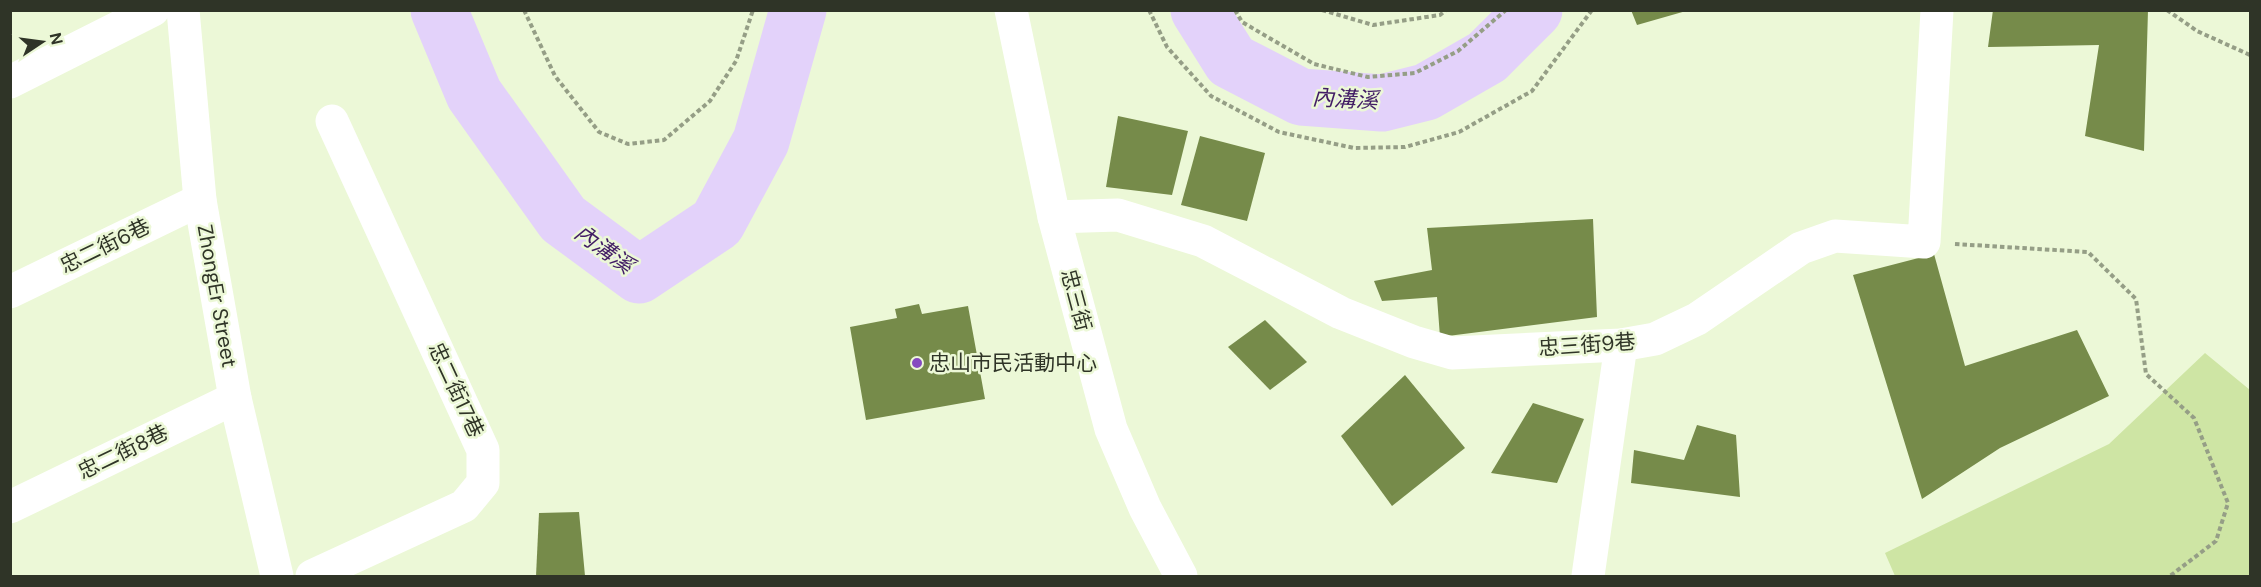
<svg xmlns="http://www.w3.org/2000/svg" width="2261" height="587" viewBox="0 0 2261 587" font-family="'DM Sans','Noto Sans TC',sans-serif">
	<style>
		.green { fill: #cee5a4 }
		.lines { fill: none; stroke-linecap: round; stroke-linejoin: round }
		.river { stroke: #e3d2fa; stroke-width: 57 }
		.building { fill: #768b4a }
		.path { stroke: #959e86; stroke-width: 4; stroke-dasharray: 4.5 3; stroke-linecap: butt }
		.minor { stroke: #fff; stroke-width: 33 }
		.poi-dot { fill: #854ac0; stroke: #ecf8d7; stroke-width: 2 }
		.labels { text-anchor: middle; dominant-baseline: central; stroke-width: 5; stroke-linejoin: round; paint-order: stroke }
		.street-label { font-size: 21px; fill: #2f3427; stroke: #ecf8d7 }
		.poi-label { font-size: 21px; fill: #2f3427; stroke: #ecf8d7; text-anchor: start }
		.water-label { font-size: 22px; font-style: italic; fill: #421c65; stroke: #ecf8d7 }
	</style>
	<rect width="100%" height="100%" fill="#ecf8d7"/>
	<!-- green -->
	<path class="green" d="M2205,353L2250,390V576H1895L1885,553L2109,444Z"/>
	<g class="lines">
		<!-- river -->
		<g class="river">
			<path d="M439,10L474,94L563,219L639,275L717,223L761,141L798,10"/>
			<path d="M1199,10L1231,61L1301,97L1382,103L1426,92L1487,57L1534,10"/>
		</g>
	</g>
	<!-- building -->
	<g class="building">
		<path d="M1631,10H1686V11L1637,25Z"/>
		<path d="M1993,10H2148L2144,151L2085,136L2099,45L1988,47Z"/>
		<path d="M1118,116L1188,131L1172,195L1106,187Z"/>
		<path d="M1200,136L1265,153L1247,221L1181,205Z"/>
		<path d="M1593,219L1597,317L1440,337L1437,297L1382,301L1374,281L1432,270L1427,228Z"/>
		<path d="M1934,254L1965,366L2077,330L2109,396L2000,448L1922,499L1853,275Z"/>
		<path d="M919,304L922,314L968,306L985,399L866,420L850,327L897,318L895,309Z"/>
		<path d="M1265,320L1307,362L1270,390L1228,347Z"/>
		<path d="M1405,375L1465,448L1392,506L1341,436Z"/>
		<path d="M1533,403L1584,419L1557,483L1491,473Z"/>
		<path d="M1697,425L1736,435L1740,497L1631,483L1634,450L1684,460Z"/>
		<path d="M579,512L585,576H536L539,513Z"/>
	</g>
	<g class="lines">
		<!-- path -->
		<g class="path">
			<path d="M524,10L555,76L599,132L628,144L664,140L710,101L736,61L753,10"/>
			<path d="M1149,10L1167,47L1211,96L1279,132L1354,148L1405,147L1459,132L1532,91L1592,10"/>
			<path d="M1235,10L1242,22L1314,64L1368,77L1415,73L1458,51L1506,10"/>
			<path d="M1322,10L1373,25L1440,15L1446,10"/>
			<path d="M2167,10L2197,31L2250,55"/>
			<path d="M1955,244L2088,252L2136,299L2146,374L2194,418L2228,503L2216,541L2170,576"/>
		</g>
		<!-- minor -->
		<g class="minor">
			<path d="M183,10L200,200L235,398L277,576"/>
			<path d="M1011,10L1054,217L1111,429L1145,508L1181,576"/>
			<path d="M10,82L153,10"/>
			<path d="M1054,217L1118,215L1203,241L1341,313L1414,342L1452,353L1621,345L1655,339L1697,319L1801,248L1835,236L1924,242L1937,10"/>
			<path d="M10,292L200,200"/>
			<path d="M10,507L235,398"/>
			<path d="M312,576L464,506L483,483V450L332,121"/>
			<path d="M1588,576L1621,345"/>
		</g>
	</g>
	<!-- markers -->
	<circle class="poi-dot" cx="917" cy="363" r="6"/>
	<g class="labels">
		<!-- street labels -->
		<g class="street-label">
			<text transform="translate(105 246) rotate(-26)">忠二街6巷</text>
			<text transform="translate(217 296) rotate(80)">ZhongEr Street</text>
			<text transform="translate(1076 300) rotate(75)">忠三街</text>
			<text transform="translate(1587 345) rotate(-4)">忠三街9巷</text>
			<text transform="translate(456 390) rotate(65)">忠二街17巷</text>
			<text transform="translate(123 452) rotate(-26)">忠二街8巷</text>
		</g>
		<!-- poi labels -->
		<g class="poi-label">
			<text x="929" y="363">忠山市民活動中心</text>
		</g>
		<!-- water labels -->
		<g class="water-label">
			<text transform="translate(1345 99) rotate(3)">內溝溪</text>
			<text transform="translate(604 249) rotate(36)">內溝溪</text>
		</g>
	</g>
	<!-- border -->
	<rect width="2261" height="587" fill="none" stroke="#2f3427" stroke-width="24"/>
	<!-- north arrow -->
	<g transform="translate(42 42) rotate(77)" stroke="#ecf8d7" stroke-width="4.5" paint-order="stroke">
	<path d="M0-4.5L10 22L0 15L-10 22Z" fill="#2f3427"/>
	<text y="-9" font-size="16" font-weight="bold" text-anchor="middle" fill="#2f3427">N</text>
	</g>
</svg>
